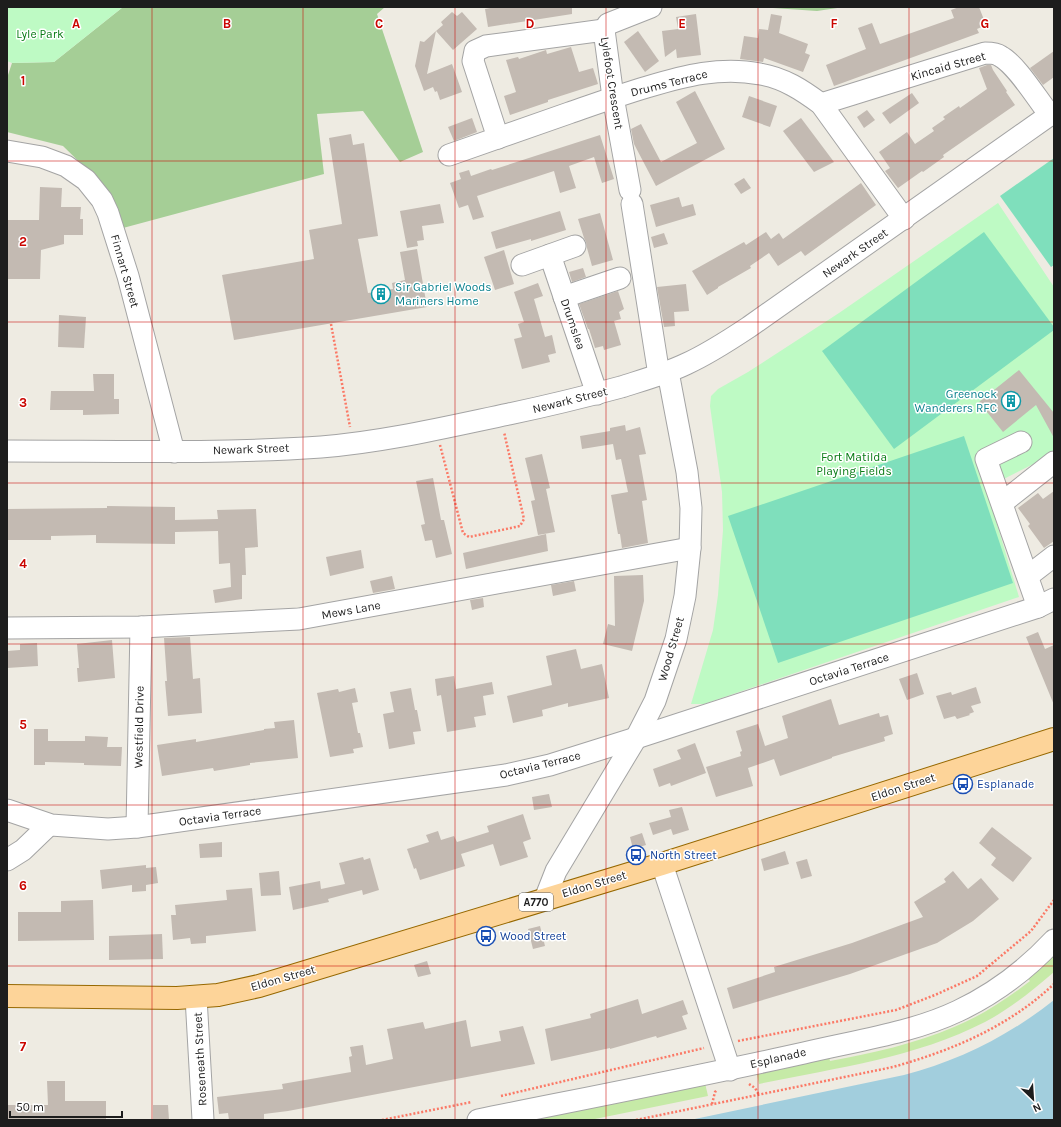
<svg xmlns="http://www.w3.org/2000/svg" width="1061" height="1127" viewBox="0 0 1061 1127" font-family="Karla,sans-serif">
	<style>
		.grass { fill: #c6eaa7 }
		.forest { fill: #a5ce96 }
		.park { fill: #befac4 }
		.pitch { fill: #7fdfbc }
		.water { fill: #a2cedd }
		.building { fill: #c3bab2 }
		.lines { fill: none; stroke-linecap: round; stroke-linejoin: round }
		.minor-casing { stroke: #a4a4a4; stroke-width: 23 }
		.major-casing { stroke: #966800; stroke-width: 24 }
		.path { stroke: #fb7966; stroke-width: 2.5; stroke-dasharray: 2 2; stroke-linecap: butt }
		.minor { stroke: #fff; stroke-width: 21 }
		.major { stroke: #fdd499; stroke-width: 22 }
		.grid { fill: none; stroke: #ca0500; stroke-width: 1; stroke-opacity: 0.55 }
		.labels { text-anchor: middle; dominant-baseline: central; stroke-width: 3; stroke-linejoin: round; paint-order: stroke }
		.shield { fill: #fff; stroke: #616161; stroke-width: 1 }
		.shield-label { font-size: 11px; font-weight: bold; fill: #1d1d1d }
		.park-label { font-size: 12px; fill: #0a7c16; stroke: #fff }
		.street-label { font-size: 12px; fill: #1d1d1d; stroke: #fff }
		.culture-label { font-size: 12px; fill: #0d838f; stroke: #fff; text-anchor: start }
		.transit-label { font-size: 12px; fill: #164399; stroke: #fff; text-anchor: start }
		.grid-label { font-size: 13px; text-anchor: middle; font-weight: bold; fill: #ca0500; stroke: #fff; stroke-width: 3; stroke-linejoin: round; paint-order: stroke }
	</style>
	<rect width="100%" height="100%" fill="#eeebe2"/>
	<!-- grass -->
	<g class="grass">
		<path d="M1054,952V972C1033,990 1010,1009 985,1022C915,1058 835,1068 759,1084L756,1071L829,1056L830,1061C872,1053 915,1044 954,1027C981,1016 1007,999 1030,981L1026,977Z"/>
		<path d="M705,1083L708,1096L590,1120H523Z"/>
	</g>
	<!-- forest -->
	<g class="forest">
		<path d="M123,7H385L377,14L423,152L400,162L363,111L317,114L324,174L123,228L108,190L63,146L7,132V78L12,63L54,62Z"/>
		<path d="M757,7H844L817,11Z"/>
	</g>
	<!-- park -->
	<g class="park">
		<path d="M7,7H123L54,62L12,63L7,61Z"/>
		<path d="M998,203L1054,287V452L1053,454L986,488L1019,597L704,704H691L713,630L718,595L723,530L722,492L710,406L711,396L718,389L748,372L839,313Z"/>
	</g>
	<!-- pitch -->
	<g class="pitch">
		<path d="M1054,158V265L1051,267L1000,196Z"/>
		<path d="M984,232L1054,327V330L894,449L822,351Z"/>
		<path d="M964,436L1013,583L778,663L728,516Z"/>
	</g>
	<!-- water -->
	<path class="water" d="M1054,1000V1120H690L904,1075C959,1061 1010,1035 1054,1000Z"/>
	<!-- building -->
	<g class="building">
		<path d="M496,7H572V14L488,27L485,9Z"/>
		<path d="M959,7H979L986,25L977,29L979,33L834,86L826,65L866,49L858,28L872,23L880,44L954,18L951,10Z"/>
		<path d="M452,12L457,16L462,12L477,29L453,50L436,31L443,25L441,22Z"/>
		<path d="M696,14L701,55L677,58L676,49L665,57L662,31L678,29L676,17Z"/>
		<path d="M771,14L782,16L779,33L808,44L805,53L810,55L803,72L764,58L763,62L740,59L744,36L758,38L759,29L768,30Z"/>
		<path d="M436,31L427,74L452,64L462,92L440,100L437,91L435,92L433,87L424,91L415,66L420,41L424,42Z"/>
		<path d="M638,31L659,61L645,72L624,42Z"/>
		<path d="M571,47L579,72L593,68L598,84L548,100V102L510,115L504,96L516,92L506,60L518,57L519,59L546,50L547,54Z"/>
		<path d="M1054,51V77L1043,85L1030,68Z"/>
		<path d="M987,65H991L993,70L1007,91L1006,92L1015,105L943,155L944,157L923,172L922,171L898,188L885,171L890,168L879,152L907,132L915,144L934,131L932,128L945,119L943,117L959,106L960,108L987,89L979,68Z"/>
		<path d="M695,91L725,149L656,186L634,144L631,129L641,124L661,162L697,143L676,102Z"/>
		<path d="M912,93L919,103L890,124L882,113Z"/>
		<path d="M749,96L777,106L770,127L742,117Z"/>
		<path d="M867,110L875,120L864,128L857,117Z"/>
		<path d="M472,118L477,132L454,141L448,127Z"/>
		<path d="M801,118L834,162L814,172L783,131Z"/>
		<path d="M351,134L353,145L364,143L378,236L358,239L368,293L393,289L392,283L405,280L400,252L417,249L427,307L234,340L222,275L314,259L309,230L342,224L329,138Z"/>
		<path d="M600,135L614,179L602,183L594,157L569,166L576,188L560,193L554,171L477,196L484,217L473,220L468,205L459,208L450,183L461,179L459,173L469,170L471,176L491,169L492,170Z"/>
		<path d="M744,178L751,188L741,194L734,184Z"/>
		<path d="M861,183L876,205L805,256L801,251L778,266L769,253L750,266L751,268L718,287V288L707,295L692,271L744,242L746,245L766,232L771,239L779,233L783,239Z"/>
		<path d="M40,187L62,188L61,207H81L80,219H83V235H64V244L41,250L40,279H7V220H39Z"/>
		<path d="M679,197L682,207L693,204L696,215L656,227L650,205Z"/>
		<path d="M440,204L444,223L422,226L424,240L417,241L418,246L407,248L400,211Z"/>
		<path d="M560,211L566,230L531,241V239L496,249L491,232Z"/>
		<path d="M600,213L613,260L592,266L587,248L586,242L584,238L578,219Z"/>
		<path d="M664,233L668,244L654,248L651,237Z"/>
		<path d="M504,250L514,284L495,290L484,257Z"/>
		<path d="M583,268L586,277L572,282L569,272Z"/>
		<path d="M538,283L543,296L534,299L545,337L552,335L556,353L548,355L550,362L522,369L514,339L522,337L518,324L524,322L514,292Z"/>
		<path d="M686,284L689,311L674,312L675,326L664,327L657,287Z"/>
		<path d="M618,291L624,309L619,312L621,319L614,321L621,345L604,350L603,346L595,348L589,329H588L579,304Z"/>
		<path d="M59,315L86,317L84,348L58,347Z"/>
		<path d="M1019,370L1054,413V438L1036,405L1003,432L979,402Z"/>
		<path d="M93,374H114V399H119V414L83,415V410H50L51,391H94Z"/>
		<path d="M625,425L626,431L640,427L646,454L639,455L647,500L642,501L648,543L622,548L620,534H618L611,495L628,492L621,459L616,460L613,444L582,449L580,436L610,431V428Z"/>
		<path d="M542,454L550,488L546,489L555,532L538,535L531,501L535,500L525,458Z"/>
		<path d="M433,478L441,520H444L452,554L436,558L432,540L425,541L421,525L425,524L416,481Z"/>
		<path d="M1054,491V541L1044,548L1028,526L1030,524L1018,508L1038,493L1043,499Z"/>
		<path d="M107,506L175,507V520L218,519L217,510L256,509L258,547L245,548L246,575H242V599L215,603L213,590L231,587L230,563L219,564L218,531L175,532V544L96,543V535L51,536V540H7V509L107,508Z"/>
		<path d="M546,534L548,551L466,569L463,553Z"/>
		<path d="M361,550L364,568L330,576L326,557Z"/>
		<path d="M643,575L644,601L632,651L603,644L608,624L615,626L614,576Z"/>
		<path d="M392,576L395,589L373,593L370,581Z"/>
		<path d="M574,581L576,591L553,596L551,585Z"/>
		<path d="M483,598L484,607L472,610L470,600Z"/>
		<path d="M1038,632L1045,649L1054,645V705L1026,637Z"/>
		<path d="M190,637L193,679L200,678L202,713L168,716L165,681H167L164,638Z"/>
		<path d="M112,640L115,678L78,682L77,668H79L77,644Z"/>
		<path d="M37,643L38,666L7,668V651L20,650V644Z"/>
		<path d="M576,649L581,669L602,664L609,698L568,707V703L542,710L543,716L513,723L507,696L552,685L546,656Z"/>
		<path d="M917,673L924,694L907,700L899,679Z"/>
		<path d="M454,676L456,689L492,682L494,694L483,696L486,715L474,717L476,727L447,732L441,695L437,696L435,679Z"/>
		<path d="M976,687L981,703L971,706L974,712L969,714L970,715L957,719L955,716L944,719L936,696L951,692L952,695Z"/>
		<path d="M355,688L358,702L352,703L358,733H360L363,747L353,749L354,753L330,757L317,693L338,689L339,692Z"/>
		<path d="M411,688L415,710H417L421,731L413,732L415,744L389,749L383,714L394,712L390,692Z"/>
		<path d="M831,699L839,725L879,713L880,717L888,715L893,734L884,737L885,741L832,757V758L780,776L774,759L748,768L753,786L716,797L706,767L741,756L740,752L742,751L736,731L758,724L765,746L788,738L782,716Z"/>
		<path d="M294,720L298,758L250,763V765L214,771L213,768L162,776L157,745L196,739V742L264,730V729L275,728L274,722Z"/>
		<path d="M34,729H48V741H85V736L108,737L107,747H122L121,766L84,765V763L45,762V765H34Z"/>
		<path d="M695,743L706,773L671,786L670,783L659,787L653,769L681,759L677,750Z"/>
		<path d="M549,794L552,807L534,810L532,797Z"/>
		<path d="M682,807L689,830L673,835L671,829L653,835L649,823L671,817L669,810Z"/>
		<path d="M523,814L531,839L523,842L528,857L500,866L493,844L461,854L465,866L420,880L416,868L414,869L407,849L429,842L426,835L438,831L441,840L454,836L457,842L489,832L487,826Z"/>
		<path d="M992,827L1032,858L1013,882L991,865L996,858L979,843Z"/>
		<path d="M642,833L646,845L633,849L630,837Z"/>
		<path d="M222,842V857L200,858L199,844Z"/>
		<path d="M785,851L789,864L764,871L761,859Z"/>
		<path d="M363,857L364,860L370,858L379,890L363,895L362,890L328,899L329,902L293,910L289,887L320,881L321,889L345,884L339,863Z"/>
		<path d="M807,859L812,876L801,879L796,862Z"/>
		<path d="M146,865V868L156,867L158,883L146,885V891L132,892V885L102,889L100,870Z"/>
		<path d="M279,871L281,895L261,896L259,873Z"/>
		<path d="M953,871L968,889L981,878L999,899L973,921L937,943L850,974L733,1009L727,988L775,972L774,967L852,943L923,917L914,902L946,882L944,879Z"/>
		<path d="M252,888L256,931L206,936V943L191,944L190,938L173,940L171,915H176L175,905L227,900L226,890Z"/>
		<path d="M93,900L94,940L18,941V912H61V901Z"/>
		<path d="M540,926L545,946L533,949L528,929Z"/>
		<path d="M162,934L163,959L109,960V936Z"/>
		<path d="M427,961L431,974L418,977L414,965Z"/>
		<path d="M638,999L642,1014L683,1000L688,1014L682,1016L687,1029L657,1038L656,1036L610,1049V1048L551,1061L545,1029L591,1018L590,1014Z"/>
		<path d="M466,1020L471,1047L501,1041L499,1031L523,1026L535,1064L288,1111L264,1114V1120H229L228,1113L219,1114L217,1097L283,1089L282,1084L351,1072L349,1057L352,1056L350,1047L363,1045L366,1065L393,1059L387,1029L423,1022L425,1029Z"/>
		<path d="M47,1081H65V1101H106V1120H7V1105H48Z"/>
		<path d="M153,1105H168L169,1120H153Z"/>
	</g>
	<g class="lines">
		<defs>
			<g id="minor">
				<path d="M604,30L608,24L651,7"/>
				<path d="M821,104L985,53C990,53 996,53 1000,56C1017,65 1037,99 1050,115"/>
				<path d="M498,138L473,61L475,51L486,46L604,30L613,97L630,190"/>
				<path d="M7,151L42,157L66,166L86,180L102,200L108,213L128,276L174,452"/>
				<path d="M449,155C489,141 529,127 569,113C595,104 620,95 647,87C684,76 721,66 760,74C784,78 802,90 821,104L904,219"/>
				<path d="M632,204L659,375"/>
				<path d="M550,255L597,394"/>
				<path d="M522,265L575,246"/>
				<path d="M564,297L620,278"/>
				<path d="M1021,442L986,459L1038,607"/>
				<path d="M7,451C111,451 217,454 321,447C384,442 447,427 509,414C547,406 584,397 621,387C643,380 665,374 686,364C708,354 728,341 749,327L1054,112"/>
				<path d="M1002,503L1054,462"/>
				<path d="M1028,576L1054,556"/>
				<path d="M7,628L141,627L299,619L690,548"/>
				<path d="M7,810L51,825L108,829L137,827L506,775L550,765L636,738L1038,607L1054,599"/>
				<path d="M137,827L141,627"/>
				<path d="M7,860L23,850L49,825"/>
				<path d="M662,864L730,1070"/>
				<path d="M545,899L556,871L636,738L655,701L676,639L685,596L690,548L691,508L687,472L668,372"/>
				<path d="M196,997L203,1120"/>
				<path d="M478,1120C587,1098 696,1077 804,1053C854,1041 912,1033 958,1011C994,994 1027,969 1054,940"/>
			</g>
			<path id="major" d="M7,996L177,998L218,995L259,986L662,864L1054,739"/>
		</defs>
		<!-- minor casing -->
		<use href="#minor" class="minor-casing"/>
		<!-- major casing -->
		<use href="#major" class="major-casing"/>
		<!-- path -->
		<g class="path">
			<path d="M331,324L350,427"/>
			<path d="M440,445L463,533L469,537L520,526L524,519L504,432"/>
			<path d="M738,1041L896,1010L935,995L977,976L1031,931L1054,900"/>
			<path d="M749,1084L755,1088L759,1095"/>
			<path d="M501,1096L704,1048"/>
			<path d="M712,1104L715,1092L717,1090"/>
			<path d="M382,1120L472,1102"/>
			<path d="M636,1120L893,1067C953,1050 1008,1027 1054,984"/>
		</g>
		<!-- minor -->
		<use href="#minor" class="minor"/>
		<!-- major -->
		<use href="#major" class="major"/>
	</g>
	<!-- grid -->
	<path class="grid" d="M152,7V1120M303,7V1120M455,7V1120M606,7V1120M758,7V1120M909,7V1120M7,161H1054M7,322H1054M7,483H1054M7,644H1054M7,805H1054M7,966H1054"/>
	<!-- icons -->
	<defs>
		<symbol id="building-ring" viewBox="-11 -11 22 22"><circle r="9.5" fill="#fff" stroke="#0f9aa8" stroke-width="1.5"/><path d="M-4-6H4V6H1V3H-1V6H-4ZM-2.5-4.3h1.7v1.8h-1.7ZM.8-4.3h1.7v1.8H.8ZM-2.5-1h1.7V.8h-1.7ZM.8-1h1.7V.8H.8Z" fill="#0f9aa8"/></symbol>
		<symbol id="bus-ring" viewBox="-11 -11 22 22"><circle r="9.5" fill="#fff" stroke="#1a4fb4" stroke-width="1.5"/><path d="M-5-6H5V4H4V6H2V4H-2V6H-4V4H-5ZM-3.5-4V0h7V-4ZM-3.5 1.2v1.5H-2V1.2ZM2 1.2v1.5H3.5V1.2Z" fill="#1a4fb4"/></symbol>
	</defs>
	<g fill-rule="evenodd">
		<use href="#building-ring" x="370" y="283" width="22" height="22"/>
		<use href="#building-ring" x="1000" y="390" width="22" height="22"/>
		<use href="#bus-ring" x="952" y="773" width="22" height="22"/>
		<use href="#bus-ring" x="625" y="844" width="22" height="22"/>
		<use href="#bus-ring" x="475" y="925" width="22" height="22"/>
	</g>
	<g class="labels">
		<!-- shield labels -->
		<rect class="shield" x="519" y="893" width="34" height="18" rx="3"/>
		<g class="shield-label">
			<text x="536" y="902">A770</text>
		</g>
		<!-- park labels -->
		<g class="park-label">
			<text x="40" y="34">Lyle Park</text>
			<text x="854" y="457">Fort Matilda<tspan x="854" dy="14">Playing Fields</tspan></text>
		</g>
		<!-- street labels -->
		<g class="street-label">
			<text transform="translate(948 66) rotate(-16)">Kincaid Street</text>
			<text transform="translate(612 83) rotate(81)">Lylefoot Crescent</text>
			<text transform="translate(669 83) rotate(-14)">Drums Terrace</text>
			<text transform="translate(855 253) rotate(-35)">Newark Street</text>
			<text transform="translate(125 271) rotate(74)">Finnart Street</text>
			<text transform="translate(573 324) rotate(71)">Drumslea</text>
			<text transform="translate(570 400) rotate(-14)">Newark Street</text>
			<text transform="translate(251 449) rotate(-2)">Newark Street</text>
			<text transform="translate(351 610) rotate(-10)">Mews Lane</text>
			<text transform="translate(671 649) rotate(-74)">Wood Street</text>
			<text transform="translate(849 669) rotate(-18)">Octavia Terrace</text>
			<text transform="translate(139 727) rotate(-89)">Westfield Drive</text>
			<text transform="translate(540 765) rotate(-14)">Octavia Terrace</text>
			<text transform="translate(903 787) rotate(-18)">Eldon Street</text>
			<text transform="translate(220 816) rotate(-8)">Octavia Terrace</text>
			<text transform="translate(594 884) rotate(-17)">Eldon Street</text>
			<text transform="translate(283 978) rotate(-16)">Eldon Street</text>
			<text transform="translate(778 1058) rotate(-13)">Esplanade</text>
			<text transform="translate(200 1059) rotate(-93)">Roseneath Street</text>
		</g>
		<!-- culture labels -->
		<g class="culture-label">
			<text x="395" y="287">Sir Gabriel Woods<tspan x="395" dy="14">Mariners Home</tspan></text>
			<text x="997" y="394" text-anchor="end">Greenock<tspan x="997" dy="14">Wanderers RFC</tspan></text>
		</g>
		<!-- transit labels -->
		<g class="transit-label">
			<text x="977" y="784">Esplanade</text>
			<text x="650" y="855">North Street</text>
			<text x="500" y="936">Wood Street</text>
		</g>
	</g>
	<g class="grid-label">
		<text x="76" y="28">A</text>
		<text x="227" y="28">B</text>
		<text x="379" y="28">C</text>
		<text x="530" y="28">D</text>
		<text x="682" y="28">E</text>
		<text x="834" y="28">F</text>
		<text x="985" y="28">G</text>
		<text x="23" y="85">1</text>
		<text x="23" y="246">2</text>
		<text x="23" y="407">3</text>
		<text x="23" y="568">4</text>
		<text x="23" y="729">5</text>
		<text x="23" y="890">6</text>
		<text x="23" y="1051">7</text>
	</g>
	<!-- border -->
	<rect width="1061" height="1127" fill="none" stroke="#1d1d1d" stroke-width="16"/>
	<!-- north arrow -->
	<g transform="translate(1033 1099) rotate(155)" stroke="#ffffff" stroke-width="3" paint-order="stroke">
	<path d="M0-3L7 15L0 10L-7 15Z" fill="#1d1d1d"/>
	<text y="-6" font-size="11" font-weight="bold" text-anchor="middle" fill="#1d1d1d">N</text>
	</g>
	<!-- scale -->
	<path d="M10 1111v6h112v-6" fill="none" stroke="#1d1d1d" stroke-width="2"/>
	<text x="16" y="1111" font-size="12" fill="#1d1d1d" stroke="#ffffff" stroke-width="3" paint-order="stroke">50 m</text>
</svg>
